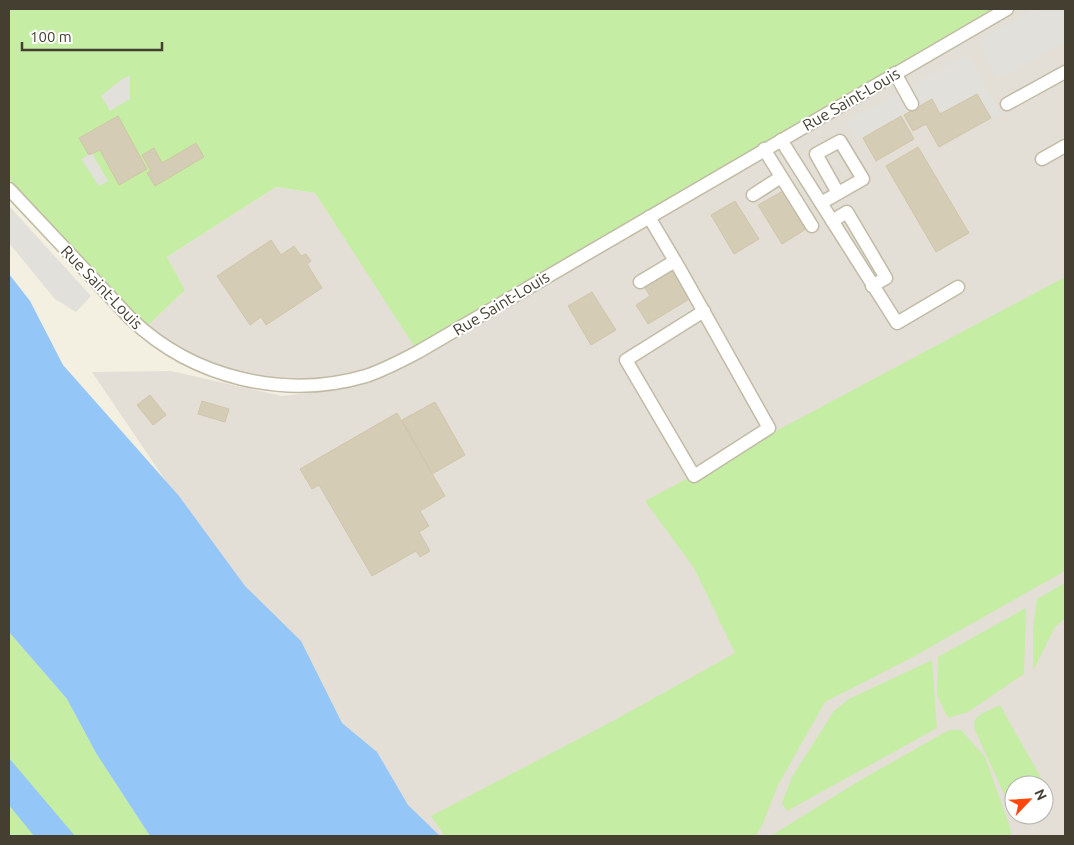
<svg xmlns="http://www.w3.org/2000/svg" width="1074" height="845" viewBox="0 0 1074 845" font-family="Ubuntu,sans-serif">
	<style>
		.industrial { fill: #e4dfd6; fill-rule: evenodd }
		.green { fill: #c5eda4 }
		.parking { fill: #e2e0da }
		.water { fill: #94c6f8 }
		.building { fill: #d5ccb5; stroke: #d1c5a7 }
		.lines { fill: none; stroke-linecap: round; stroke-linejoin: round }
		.minor-casing { stroke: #c1bba5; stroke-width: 15 }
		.minor { stroke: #fff; stroke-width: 12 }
		.labels { text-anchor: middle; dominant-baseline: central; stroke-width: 4; stroke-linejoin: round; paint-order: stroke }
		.street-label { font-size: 16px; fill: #443f31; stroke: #fff }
	</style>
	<rect width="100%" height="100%" fill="#f3efe1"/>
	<!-- industrial -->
	<path class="industrial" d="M1007,9H1065V836H423L180,502L92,372L171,371L282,396L343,389L390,375L416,354L346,380L240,379L143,330L185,290L167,257L276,187L315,193L360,262ZM1014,785H1044V815H1014Z"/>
	<!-- green -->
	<g class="green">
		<path d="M9,9H1007L418,352L315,193L276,187L167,257L185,290L143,330L9,189Z"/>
		<path d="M1065,277V571L911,658L825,702L778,785L762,826L755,836H445L431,816L613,721L735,653L694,568L645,501Z"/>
		<path d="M1065,583V618L1055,627L1033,671V629L1037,599Z"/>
		<path d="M1026,608L1024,674L968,712L948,718L937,695L938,657Z"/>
		<path d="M9,632L67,699L96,753L150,836H9Z"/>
		<path d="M932,660L937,728L787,811L782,803L792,777L834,711L849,699Z"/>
		<path d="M1000,705L1053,799L1044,807V785H1014V815H1035L1026,822L1014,816L975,730L974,721L981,714Z"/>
		<path d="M949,730H961L985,757L1010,827L1011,836H771L859,781Z"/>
	</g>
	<!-- parking -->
	<g class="parking">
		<path d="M1035,9H1065V41L998,79L978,40Z"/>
		<path d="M968,54L1001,113L991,118L977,94L940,114L931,99L857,140L847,121Z"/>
		<path d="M130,76V99L110,111L101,96L122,79Z"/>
		<path d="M92,153L108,181L99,186L81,159Z"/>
		<path d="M9,206L91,296L76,312L55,299L9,243Z"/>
	</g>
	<!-- water -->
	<g class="water">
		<path d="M9,274L30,301L63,365L179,496L245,586L301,641L342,723L377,752L408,805L440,836H150L96,753L67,699L9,632Z"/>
		<path d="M9,758L75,836H34L9,805Z"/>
	</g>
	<!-- building -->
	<g class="building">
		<path d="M977,94L991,118L939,147L926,124L913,131L904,115L932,99L940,114Z"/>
		<path d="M118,116L147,169L119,185L100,150L89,155L79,138Z"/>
		<path d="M901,116L914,139L876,161L863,138Z"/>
		<path d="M196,143L204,157L155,186L147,173L151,171L142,155L154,148L162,163Z"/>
		<path d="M918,147L969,233L936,252L886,166Z"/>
		<path d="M783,191L806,229L782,244L758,205Z"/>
		<path d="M735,201L759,239L734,254L711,215Z"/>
		<path d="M271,240L281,255L294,246L301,256L306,254L311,261L307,264L322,288L266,325L261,317L250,325L217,276Z"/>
		<path d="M672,267L691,298L648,324L636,305L650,296L643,285Z"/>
		<path d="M592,292L616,330L591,345L568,306Z"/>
		<path d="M150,395L166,415L153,425L137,405Z"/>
		<path d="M202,401L229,409L225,422L198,414Z"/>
		<path d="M435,402L465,455L432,474L402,420Z"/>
		<path d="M397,413L445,496L420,511L429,526L419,532L430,551L420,557L416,551L372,576L319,485L312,489L300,469Z"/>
	</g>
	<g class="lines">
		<defs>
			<g id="minor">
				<path d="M895,73L912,104"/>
				<path d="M1007,104L1065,72"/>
				<path d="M781,140L897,323L958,287"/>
				<path d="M764,149L812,226"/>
				<path d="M1042,159L1065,146"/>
				<path d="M9,189L131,319C193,378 284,400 366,376C384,370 401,361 418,352L1007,9"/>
				<path d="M753,195L781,177"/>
				<path d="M821,203L863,179L840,141L816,154L838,193"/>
				<path d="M832,221L847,212L886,278L872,286"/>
				<path d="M675,261L682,273L769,428L694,476L626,360L704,311"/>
				<path d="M640,282L675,261L649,217"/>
			</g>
		</defs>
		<!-- minor casing -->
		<use href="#minor" class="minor-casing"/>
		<!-- minor -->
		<use href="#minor" class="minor"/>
	</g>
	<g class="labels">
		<!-- street labels -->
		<g class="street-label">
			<text transform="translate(851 99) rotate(-30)">Rue Saint-Louis</text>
			<text transform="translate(102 287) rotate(46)">Rue Saint-Louis</text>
			<text transform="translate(501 303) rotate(-31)">Rue Saint-Louis</text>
		</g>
	</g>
	<!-- border -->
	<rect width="1074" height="845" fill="none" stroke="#443f31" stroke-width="20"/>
	<!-- north arrow -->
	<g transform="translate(1029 800) rotate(65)"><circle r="24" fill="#ffffff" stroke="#b4b2ad"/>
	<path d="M0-4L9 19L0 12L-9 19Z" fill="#ff470b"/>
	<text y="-8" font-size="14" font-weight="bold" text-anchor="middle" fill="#443f31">N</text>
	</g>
	<!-- scale -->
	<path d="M22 42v8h140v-8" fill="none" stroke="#443f31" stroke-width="2.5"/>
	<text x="30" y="42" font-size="15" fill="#443f31" stroke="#ffffff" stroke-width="4" paint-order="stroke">100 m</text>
</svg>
